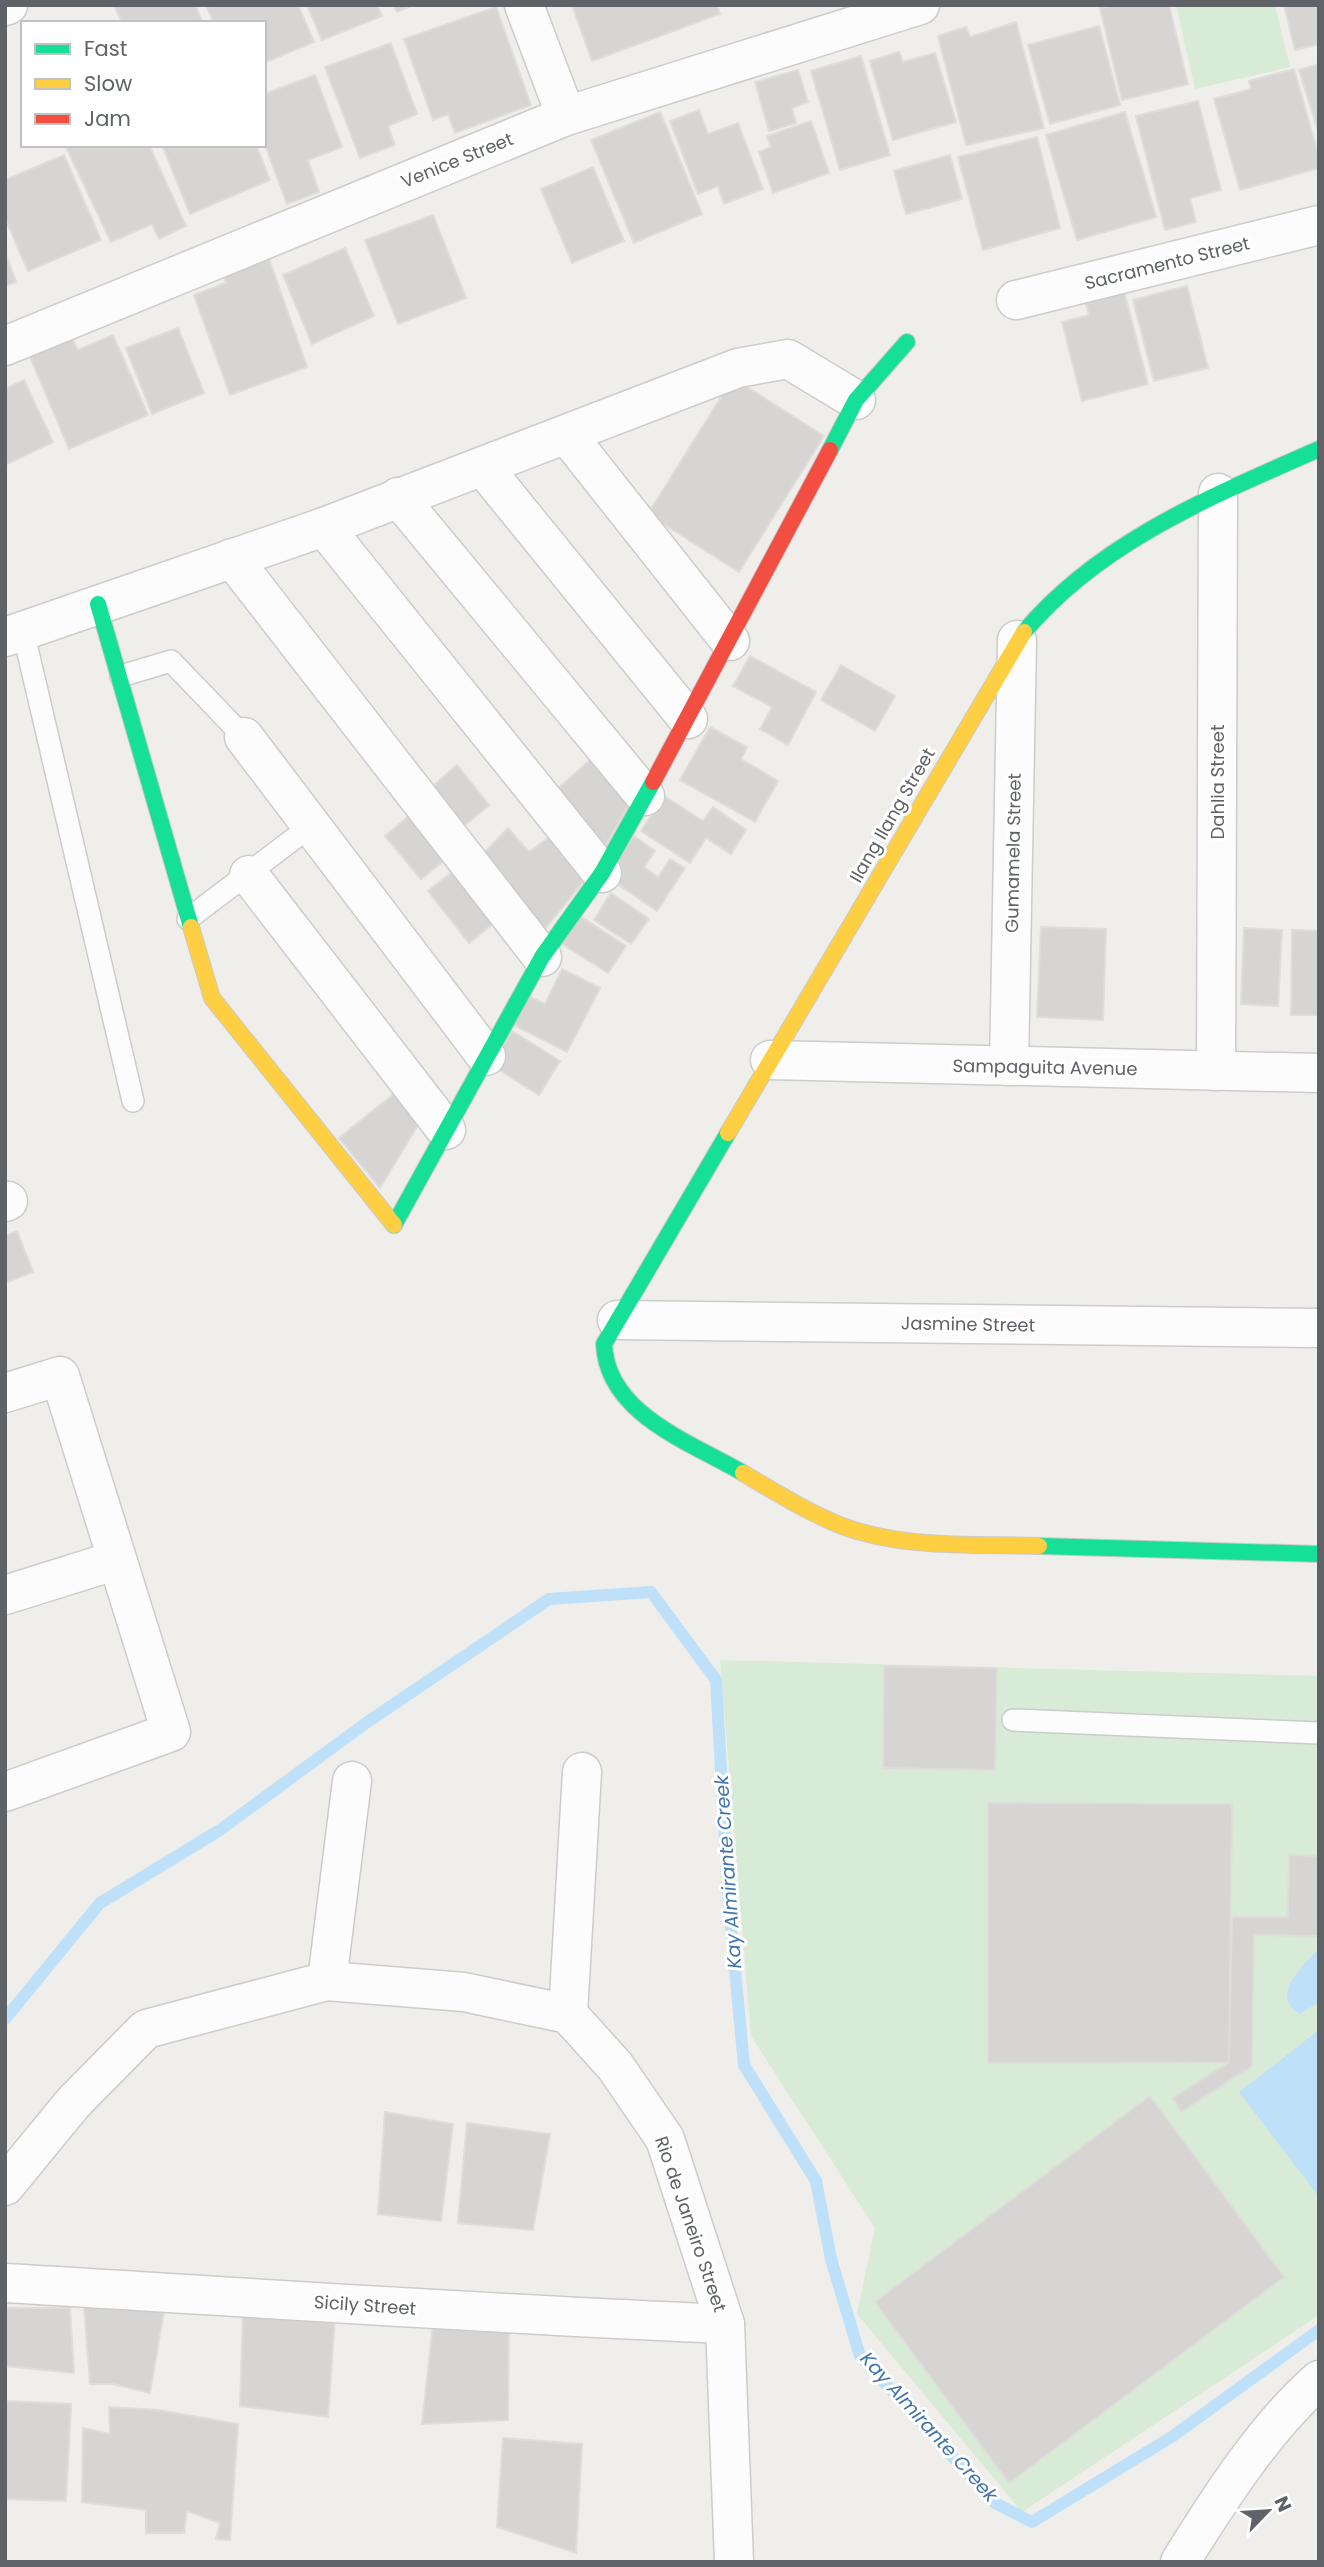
<svg xmlns="http://www.w3.org/2000/svg" width="1324" height="2567" viewBox="0 0 1324 2567" font-family="Poppins,sans-serif">
	<style>
		.green { fill: #d8ebd6 }
		.water { fill: #bfe0f9 }
		.lines { fill: none; stroke-linecap: round; stroke-linejoin: round }
		.stream { stroke: #bfe0f9; stroke-width: 12 }
		.building { fill: #d6d5d3; stroke: #deddd9; stroke-width: 2 }
		.lane-casing { stroke: #cbcccc; stroke-width: 24 }
		.street-casing { stroke: #cbcccc; stroke-width: 41 }
		.fast-casing { stroke: #cacacb; stroke-width: 18 }
		.slow-casing { stroke: #cacacb; stroke-width: 18 }
		.jam-casing { stroke: #cacacb; stroke-width: 18 }
		.lane { stroke: #fdfcfc; stroke-width: 21 }
		.street { stroke: #fdfcfc; stroke-width: 38 }
		.fast { stroke: #16e098; stroke-width: 16 }
		.slow { stroke: #ffcf43; stroke-width: 16 }
		.jam { stroke: #f24e42; stroke-width: 16 }
		.labels { text-anchor: middle; dominant-baseline: central; stroke-width: 6; stroke-linejoin: round; paint-order: stroke }
		.street-label { font-size: 18px; fill: #5f6368; stroke: #fff }
		.water-label { font-size: 19px; font-style: italic; fill: #4174aa; stroke: #fff }
	</style>
	<rect width="100%" height="100%" fill="#efeeea"/>
	<!-- green -->
	<g class="green">
		<path d="M1176,5H1275L1290,67L1195,89Z"/>
		<path d="M720,1660L1319,1676V2315L1022,2512L857,2314L875,2228L751,2036Z"/>
	</g>
	<!-- water -->
	<g class="water">
		<path d="M1316,1952H1319V2002L1300,2014C1270,1997 1301,1967 1316,1952Z"/>
		<path d="M1319,2030V2197L1239,2092Z"/>
	</g>
	<g class="lines">
		<!-- stream -->
		<path class="stream" d="M5,2019L100,1903L220,1830L366,1723L549,1599L651,1592L716,1680L728,1896L744,2065L816,2181L831,2259L860,2356L995,2503L1032,2522L1173,2436L1319,2330"/>
	</g>
	<!-- building -->
	<g class="building">
		<path d="M119,5H195L203,23H122L115,7Z"/>
		<path d="M206,5H298L314,42L264,63V23H214Z"/>
		<path d="M307,5H377L382,16L322,40Z"/>
		<path d="M394,5H413L397,12Z"/>
		<path d="M572,5H717L720,14L592,61Z"/>
		<path d="M1114,5H1169L1188,84L1122,100L1100,8Z"/>
		<path d="M1284,5H1319V44L1295,50Z"/>
		<path d="M496,7L531,105L455,133L448,114L433,120L404,39Z"/>
		<path d="M1016,22L1044,128L966,145L938,36L966,27L970,37Z"/>
		<path d="M1099,26L1120,105L1050,124L1028,45Z"/>
		<path d="M391,43L417,114L388,126L395,145L360,158L325,67Z"/>
		<path d="M899,52L903,62L935,53L956,122L893,140L870,61Z"/>
		<path d="M861,56L890,155L840,170L811,71Z"/>
		<path d="M1319,64V134L1299,70Z"/>
		<path d="M1294,69L1319,157V168L1240,190L1214,99L1251,89L1249,81Z"/>
		<path d="M798,70L808,102L792,108L796,123L769,131L755,82Z"/>
		<path d="M315,75L342,147L308,160L319,192L287,204L264,142V94Z"/>
		<path d="M1198,101L1221,190L1190,198L1196,222L1165,230L1136,116Z"/>
		<path d="M699,110L708,134L738,123L763,189L724,204L718,186L698,194L670,121Z"/>
		<path d="M660,112L702,214L634,243L591,140Z"/>
		<path d="M1125,112L1156,217L1077,240L1046,135Z"/>
		<path d="M811,121L829,173L773,193L759,152L771,147L767,136Z"/>
		<path d="M1037,137L1060,228L983,250L958,157Z"/>
		<path d="M70,145H149L186,226L159,239L152,224L111,242L66,147Z"/>
		<path d="M162,145H256L270,180L190,214Z"/>
		<path d="M64,155L101,240L28,271L5,218V180Z"/>
		<path d="M950,155L962,199L906,214L894,171Z"/>
		<path d="M593,167L624,241L572,263L541,189Z"/>
		<path d="M433,215L466,298L398,324L365,240Z"/>
		<path d="M345,248L374,316L312,344L283,275Z"/>
		<path d="M5,252L16,282L5,286Z"/>
		<path d="M268,256L307,367L230,395L194,295L226,283L222,272Z"/>
		<path d="M1187,286L1208,368L1154,381L1133,300Z"/>
		<path d="M1123,287L1148,384L1082,401L1062,322L1089,315L1084,297Z"/>
		<path d="M178,328L204,393L152,414L126,348Z"/>
		<path d="M113,335L148,415L69,449L30,357L72,339L78,350Z"/>
		<path d="M733,378L824,436L739,572L648,514Z"/>
		<path d="M24,380L53,442L5,465V389Z"/>
		<path d="M750,656L816,692L788,745L760,729L772,707L733,686Z"/>
		<path d="M841,665L895,696L875,731L821,700Z"/>
		<path d="M710,727L747,747L741,759L778,781L755,822L680,780Z"/>
		<path d="M598,753L634,796L598,859L546,799Z"/>
		<path d="M457,765L489,805L459,830L427,791Z"/>
		<path d="M664,796L703,821L713,807L746,830L731,854L706,838L690,863L641,831Z"/>
		<path d="M416,810L452,854L421,879L385,836Z"/>
		<path d="M508,828L529,852L559,830L591,872L541,934L481,856Z"/>
		<path d="M634,836L655,851L644,867L658,877L670,859L685,868L657,911L606,876Z"/>
		<path d="M460,866L500,918L469,943L428,891Z"/>
		<path d="M611,893L649,919L631,944L594,920Z"/>
		<path d="M580,916L626,946L608,973L562,944Z"/>
		<path d="M1041,927L1106,929L1103,1020L1037,1017Z"/>
		<path d="M1244,928L1282,930L1278,1006L1241,1004Z"/>
		<path d="M1292,930L1319,931V1015H1291Z"/>
		<path d="M562,969L600,988L567,1052L514,1025L528,996L545,1004Z"/>
		<path d="M512,1031L560,1061L539,1095L491,1065Z"/>
		<path d="M395,1093L419,1123L380,1188L339,1138Z"/>
		<path d="M17,1231L33,1272L5,1283V1236Z"/>
		<path d="M884,1666L997,1668L995,1770L883,1768Z"/>
		<path d="M988,1803L1232,1804L1229,2062L988,2063Z"/>
		<path d="M1289,1855L1319,1856V1936L1254,1935L1252,2066L1181,2112L1173,2098L1229,2062L1232,1917H1288Z"/>
		<path d="M1150,2096L1284,2277L1009,2483L875,2302Z"/>
		<path d="M385,2112L453,2124L441,2221L378,2214Z"/>
		<path d="M467,2123L550,2134L533,2230L458,2223Z"/>
		<path d="M84,2306L164,2311L150,2393L113,2384H90Z"/>
		<path d="M5,2308H70L74,2373L5,2366Z"/>
		<path d="M243,2316H335L328,2417L240,2406Z"/>
		<path d="M433,2325L509,2332L508,2420L422,2424Z"/>
		<path d="M5,2401L71,2404L66,2501L5,2499Z"/>
		<path d="M109,2407L158,2410L238,2424L230,2540L216,2539L220,2523L187,2511L184,2533H146V2510L82,2502L83,2428L110,2434Z"/>
		<path d="M503,2438L582,2444L576,2553L497,2527Z"/>
	</g>
	<g class="lines">
		<defs>
			<g id="lane">
				<path d="M23,631L133,1101"/>
				<path d="M121,676L171,661L244,737"/>
				<path d="M188,919L312,825"/>
				<path d="M1013,1720L1319,1733"/>
			</g>
			<g id="street">
				<path d="M524,5L566,116"/>
				<path d="M5,6L8,5"/>
				<path d="M1016,300L1319,225"/>
				<path d="M5,346L566,116L920,5"/>
				<path d="M567,435L730,641"/>
				<path d="M483,467L688,719"/>
				<path d="M398,497L645,796"/>
				<path d="M324,527L602,873"/>
				<path d="M232,558L542,957"/>
				<path d="M5,637L324,527L738,368L788,359L856,400"/>
				<path d="M244,737L486,1056"/>
				<path d="M249,875L446,1130"/>
				<path d="M770,1060L1319,1073"/>
				<path d="M1009,1066L1017,640"/>
				<path d="M1216,1071L1218,493"/>
				<path d="M5,1202L8,1201"/>
				<path d="M617,1320L1319,1328"/>
				<path d="M5,1393L60,1376L171,1732L5,1792"/>
				<path d="M5,1595L117,1560"/>
				<path d="M327,1981L352,1781"/>
				<path d="M568,2014L582,1772"/>
				<path d="M5,2186L73,2103L146,2029L327,1981L464,1992L568,2014L615,2066L665,2139L725,2324L734,2562"/>
				<path d="M5,2283C245,2297 485,2314 725,2324"/>
				<path d="M1180,2562C1218,2501 1265,2427 1319,2380"/>
			</g>
			<g id="fast">
				<path d="M830,450L856,400L907,342"/>
				<path d="M98,604L191,927"/>
				<path d="M1024,632C1100,541 1213,496 1319,449"/>
				<path d="M728,1133L604,1344C607,1414 690,1442 743,1473"/>
				<path d="M394,1225L542,957L602,873L653,782"/>
				<path d="M1039,1546L1319,1554"/>
			</g>
			<g id="slow">
				<path d="M191,927L212,998L394,1225"/>
				<path d="M728,1133L1024,632"/>
				<path d="M743,1473C775,1492 807,1512 842,1526C904,1549 974,1544 1039,1546"/>
			</g>
			<path id="jam" d="M653,782L830,450"/>
		</defs>
		<!-- lane casing -->
		<use href="#lane" class="lane-casing"/>
		<!-- street casing -->
		<use href="#street" class="street-casing"/>
		<!-- fast casing -->
		<use href="#fast" class="fast-casing"/>
		<!-- slow casing -->
		<use href="#slow" class="slow-casing"/>
		<!-- jam casing -->
		<use href="#jam" class="jam-casing"/>
		<!-- lane -->
		<use href="#lane" class="lane"/>
		<!-- street -->
		<use href="#street" class="street"/>
		<!-- fast -->
		<use href="#fast" class="fast"/>
		<!-- slow -->
		<use href="#slow" class="slow"/>
		<!-- jam -->
		<use href="#jam" class="jam"/>
	</g>
	<g class="labels">
		<!-- street labels -->
		<g class="street-label">
			<text transform="translate(457 160) rotate(-22)">Venice Street</text>
			<text transform="translate(1167 263) rotate(-14)">Sacramento Street</text>
			<text transform="translate(1217 782) rotate(-90)">Dahlia Street</text>
			<text transform="translate(892 815) rotate(-60)">Ilang Ilang Street</text>
			<text transform="translate(1013 853) rotate(-89)">Gumamela Street</text>
			<text transform="translate(1045 1067) rotate(1)">Sampaguita Avenue</text>
			<text transform="translate(968 1324) rotate(1)">Jasmine Street</text>
			<text transform="translate(691 2224) rotate(71)">Rio de Janeiro Street</text>
			<text transform="translate(365 2305) rotate(4)">Sicily Street</text>
		</g>
		<!-- water labels -->
		<g class="water-label">
			<text transform="translate(728 1872) rotate(-94)">Kay Almirante Creek</text>
			<text transform="translate(929 2427) rotate(48)">Kay Almirante Creek</text>
		</g>
	</g>
	<!-- border -->
	<rect width="1324" height="2567" fill="none" stroke="#5f6368" stroke-width="14"/>
	<!-- legend -->
	<rect x="21" y="21" width="245" height="126" fill="#ffffff" stroke="#bfc1c3" stroke-width="2"/>
	<rect x="35" y="44" width="35" height="10" fill="#16e098" stroke="#bfc1c3" stroke-width="2"/>
	<text x="84" y="56" font-size="21" fill="#5f6368">Fast</text>
	<rect x="35" y="79" width="35" height="10" fill="#ffcf43" stroke="#bfc1c3" stroke-width="2"/>
	<text x="84" y="91" font-size="21" fill="#5f6368">Slow</text>
	<rect x="35" y="114" width="35" height="10" fill="#f24e42" stroke="#bfc1c3" stroke-width="2"/>
	<text x="84" y="126" font-size="21" fill="#5f6368">Jam</text>
	<!-- north arrow -->
	<g transform="translate(1268 2511) rotate(65)" stroke="#ffffff" stroke-width="5" paint-order="stroke">
	<path d="M0-5L12 26L0 18L-12 26Z" fill="#5f6368"/>
	<text y="-10" font-size="19" font-weight="bold" text-anchor="middle" fill="#5f6368">N</text>
	</g>
</svg>
